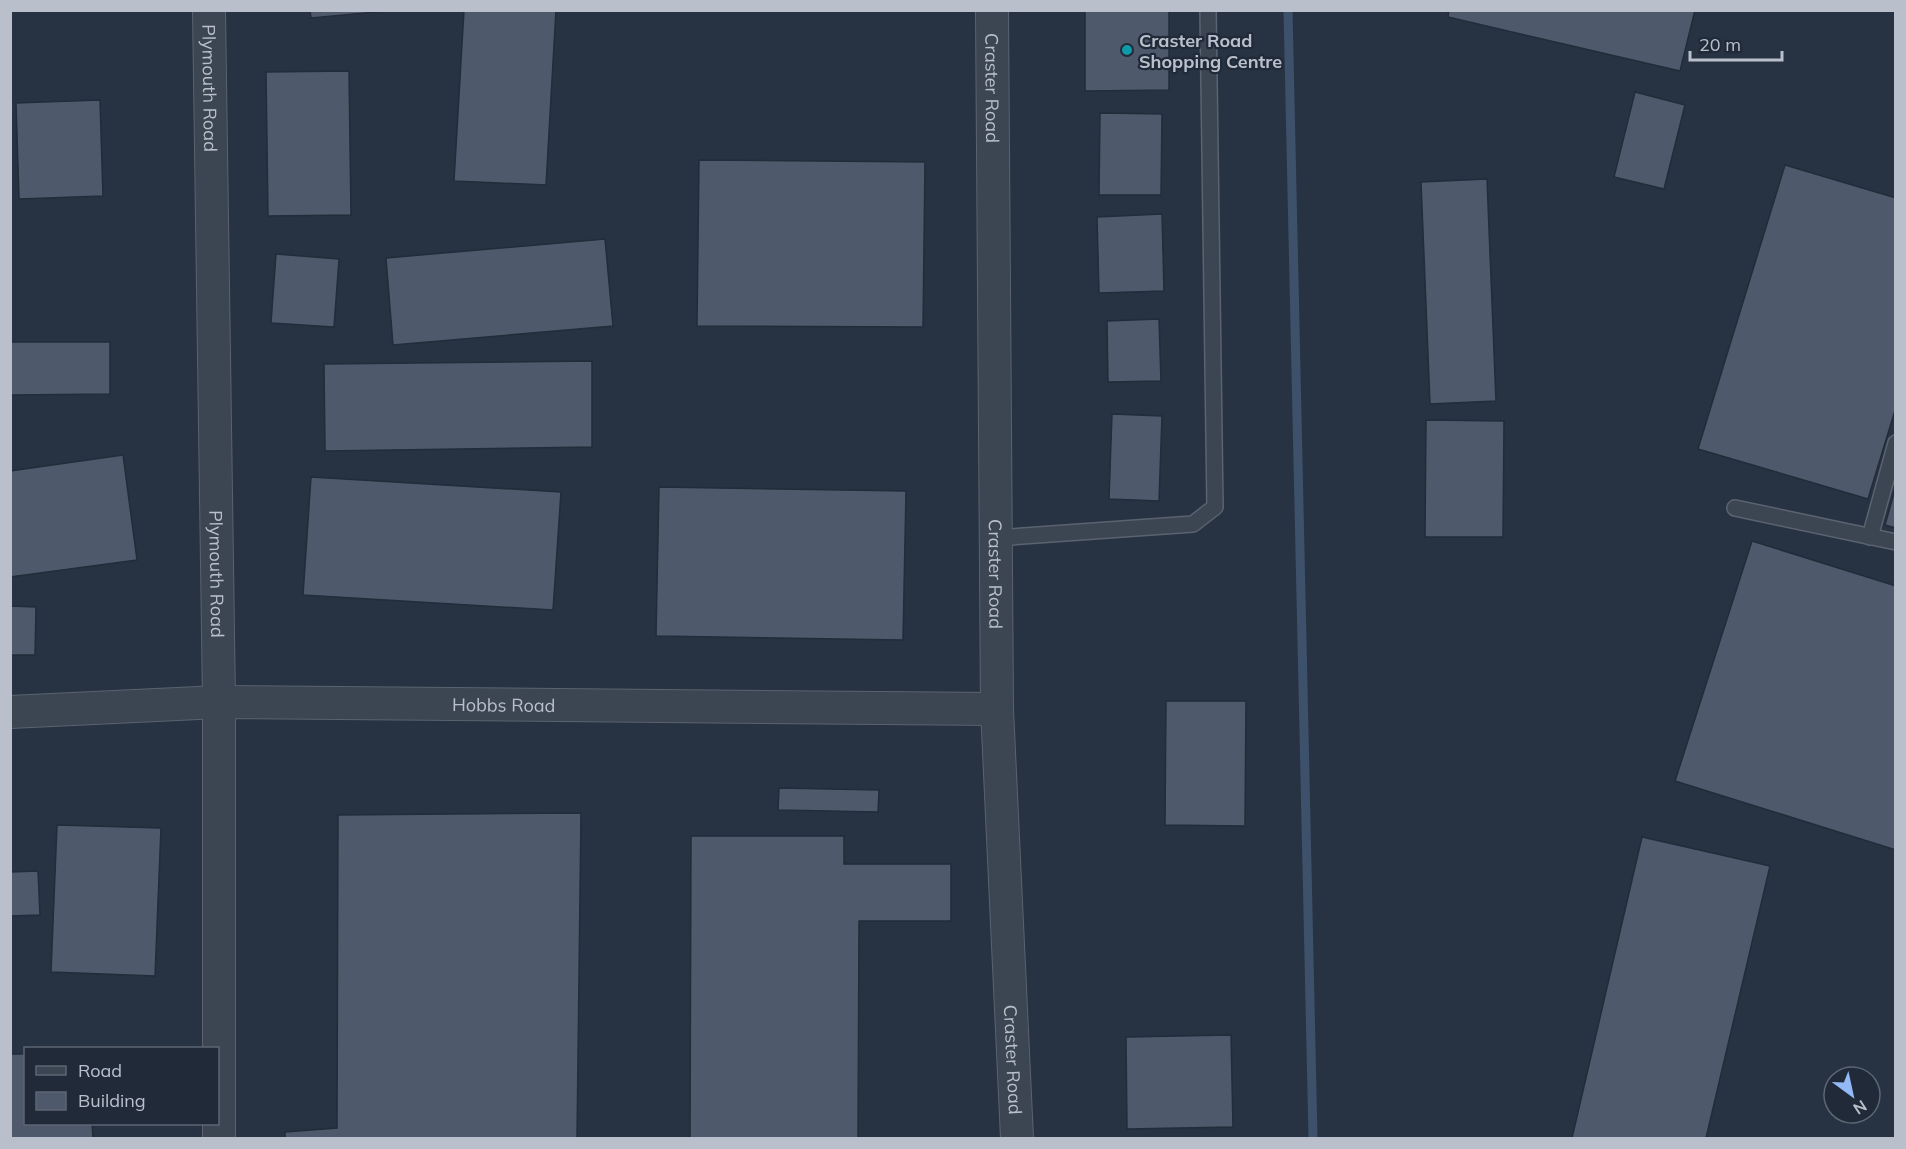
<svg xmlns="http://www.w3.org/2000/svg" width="1906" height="1149" viewBox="0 0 1906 1149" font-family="Mulish,sans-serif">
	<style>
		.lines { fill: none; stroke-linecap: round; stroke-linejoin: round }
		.stream { stroke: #3e516b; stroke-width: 9 }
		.building { fill: #4e5a6b; stroke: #222c3a; stroke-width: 1.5 }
		.service-casing { stroke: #5a636f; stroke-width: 18 }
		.minor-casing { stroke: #5a636f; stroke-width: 34 }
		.service { stroke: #3c4552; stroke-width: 15 }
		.minor { stroke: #3c4552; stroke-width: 32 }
		.culture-dot { fill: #0f9aa8; stroke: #202a38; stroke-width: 2 }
		.labels { text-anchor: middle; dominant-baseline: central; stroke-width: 4.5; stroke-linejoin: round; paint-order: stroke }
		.poi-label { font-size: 18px; font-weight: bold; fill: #b9c0cc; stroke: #202a38; text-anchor: start }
		.street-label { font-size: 18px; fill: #b9c0cc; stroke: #202a38 }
	</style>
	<rect width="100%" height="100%" fill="#273342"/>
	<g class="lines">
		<!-- stream -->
		<path class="stream" d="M1288,10L1313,1138"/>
	</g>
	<!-- building -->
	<g class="building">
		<path d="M310,10H398L311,18Z"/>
		<path d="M464,10H556L546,185L454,181Z"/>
		<path d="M1085,10H1169V90L1085,91Z"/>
		<path d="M1449,10H1695L1680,71L1448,17Z"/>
		<path d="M349,71L351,215L268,216L266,72Z"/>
		<path d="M1635,92L1685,105L1664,189L1614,177Z"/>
		<path d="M100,100L103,196L19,199L16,103Z"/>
		<path d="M1100,113L1162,114L1161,195H1099Z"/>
		<path d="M699,160L925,162L923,327L697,326Z"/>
		<path d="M1785,165L1896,198V407L1868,499L1698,449Z"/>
		<path d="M1487,179L1496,401L1430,404L1421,182Z"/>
		<path d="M1162,214L1164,291L1099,293L1097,217Z"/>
		<path d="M605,239L613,326L393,345L386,258Z"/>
		<path d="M276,254L339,259L334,327L271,323Z"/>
		<path d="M1159,319L1161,381L1108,382L1107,321Z"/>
		<path d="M10,342H110V394L10,395Z"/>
		<path d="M592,361V447L325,451L324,364Z"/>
		<path d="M1112,414L1162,416L1159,501L1109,499Z"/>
		<path d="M1426,420L1504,421L1503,537H1425Z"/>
		<path d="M123,455L137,560L10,577V471Z"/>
		<path d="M311,477L561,492L553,610L303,595Z"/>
		<path d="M1896,486V528L1885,525Z"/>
		<path d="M659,487L906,491L903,640L656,636Z"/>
		<path d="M1752,541L1896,586V850L1675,781Z"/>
		<path d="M10,606L36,607L35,655H10Z"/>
		<path d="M1166,701H1246L1245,826L1165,825Z"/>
		<path d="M779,788L879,790L878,812L778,810Z"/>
		<path d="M581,813L577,1138H285V1132L337,1128L338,815Z"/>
		<path d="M57,825L161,828L155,976L51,972Z"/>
		<path d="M691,836H844V864H951V921H859L858,1138H690Z"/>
		<path d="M1642,837L1770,866L1706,1138H1572Z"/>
		<path d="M38,871L40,915L10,916V872Z"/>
		<path d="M1231,1035L1233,1127L1127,1129L1126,1037Z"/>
		<path d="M10,1054H26V1124H92L93,1138H10Z"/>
	</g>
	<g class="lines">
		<defs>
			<g id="service">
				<path d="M1735,508L1896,542"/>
				<path d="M1870,537L1896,443"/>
				<path d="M996,538L1193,524L1215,507L1208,10"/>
			</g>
			<g id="minor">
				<path id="s1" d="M209,10L219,702V1138"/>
				<path id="s2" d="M992,10L997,709L1017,1138"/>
				<path id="s3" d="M10,712L219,702L997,709"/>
			</g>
		</defs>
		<!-- service casing -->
		<use href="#service" class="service-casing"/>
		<!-- minor casing -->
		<use href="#minor" class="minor-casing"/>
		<!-- service -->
		<use href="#service" class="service"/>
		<!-- minor -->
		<use href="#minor" class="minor"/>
	</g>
	<!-- markers -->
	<circle class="culture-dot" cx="1127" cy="50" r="6"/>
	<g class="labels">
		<!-- poi labels -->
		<g class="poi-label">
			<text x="1139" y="40">Craster Road<tspan x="1139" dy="21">Shopping Centre</tspan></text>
		</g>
		<!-- street labels -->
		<g class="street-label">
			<text stroke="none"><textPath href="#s1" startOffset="78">Plymouth Road</textPath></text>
			<text stroke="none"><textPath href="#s2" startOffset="78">Craster Road</textPath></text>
			<text stroke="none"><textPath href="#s1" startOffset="564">Plymouth Road</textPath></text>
			<text stroke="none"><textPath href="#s2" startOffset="564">Craster Road</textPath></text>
			<text stroke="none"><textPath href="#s3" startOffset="494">Hobbs Road</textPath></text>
			<text stroke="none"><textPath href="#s2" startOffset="1050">Craster Road</textPath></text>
		</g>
	</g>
	<!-- border -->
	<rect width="1906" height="1149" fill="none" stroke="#b9c0cc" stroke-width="24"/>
	<!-- legend -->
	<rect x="24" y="1047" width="195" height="78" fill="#202a38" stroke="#5d6673" stroke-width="1.5"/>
	<rect x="36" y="1066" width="30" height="9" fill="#3c4552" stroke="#5d6673" stroke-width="1.5"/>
	<text x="78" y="1077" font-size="18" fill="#b9c0cc">Road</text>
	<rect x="36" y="1092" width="30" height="18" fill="#4e5a6b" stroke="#5d6673" stroke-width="1.5"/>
	<text x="78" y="1107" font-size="18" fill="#b9c0cc">Building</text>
	<!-- north arrow -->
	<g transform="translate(1852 1095) rotate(147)"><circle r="28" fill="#202a38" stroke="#5d6673" stroke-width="1.5"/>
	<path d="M0-4.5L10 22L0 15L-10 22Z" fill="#93baf7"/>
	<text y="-9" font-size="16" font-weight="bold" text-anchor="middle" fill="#b9c0cc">N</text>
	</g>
	<!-- scale -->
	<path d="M1690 51v9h92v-9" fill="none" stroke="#b9c0cc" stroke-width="3"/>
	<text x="1699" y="51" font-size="18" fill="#b9c0cc" stroke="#202a38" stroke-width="4.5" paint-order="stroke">20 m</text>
</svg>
